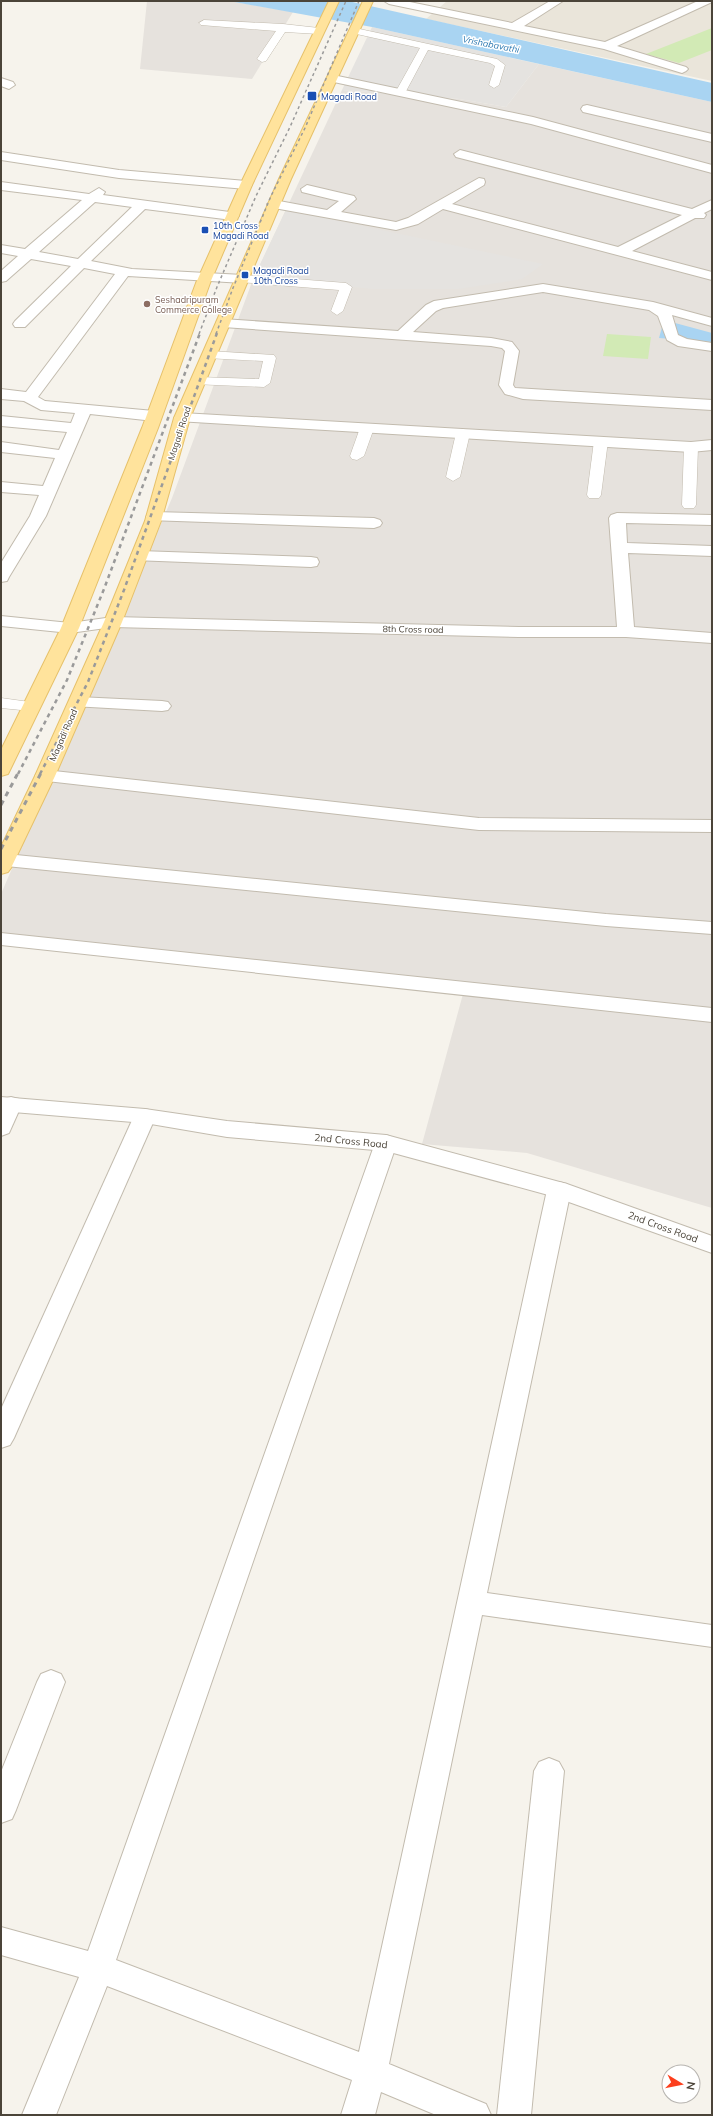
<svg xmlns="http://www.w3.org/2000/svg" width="713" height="2116" viewBox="0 0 713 2116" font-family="Mulish,sans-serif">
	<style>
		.residential { fill: #eae5da }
		.industrial { fill: #e6e2dd }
		.green { fill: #d2eab5 }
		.parking { fill: #e5e3e0 }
		.water { fill: #a9d4f2 }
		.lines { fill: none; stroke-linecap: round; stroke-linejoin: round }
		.service-casing { stroke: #c2bbae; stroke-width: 1 }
		.minor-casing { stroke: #c2bbae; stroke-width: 2 }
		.tertiary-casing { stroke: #c2bbae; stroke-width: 2 }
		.primary-casing { stroke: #e6c16a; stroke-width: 2 }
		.service { fill: #fff; fill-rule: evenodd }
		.minor { fill: #fff; fill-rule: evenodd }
		.tertiary { fill: #fff; fill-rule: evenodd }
		.primary { fill: #ffe39c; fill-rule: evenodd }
		.rail-far2 { stroke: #9a9a9a; stroke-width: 1.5; stroke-dasharray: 3 3; stroke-linecap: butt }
		.rail-far1 { stroke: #9a9a9a; stroke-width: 2.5; stroke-dasharray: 4 4; stroke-linecap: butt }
		.rail { stroke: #9a9a9a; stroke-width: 3; stroke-dasharray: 5 5; stroke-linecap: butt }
		.transit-dot { fill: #1a4fb4; stroke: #fff; stroke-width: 1.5 }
		.education-dot { fill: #8d6e63; stroke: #fff; stroke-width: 1.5 }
		.labels { text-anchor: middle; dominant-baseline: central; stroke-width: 3; stroke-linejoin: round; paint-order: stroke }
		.far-water-label { font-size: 9px; font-style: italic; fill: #2e7ab2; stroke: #fff }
		.far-transit-label { font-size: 9px; fill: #164399; stroke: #fff; text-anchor: start }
		.far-education-label { font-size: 9px; fill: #785e54; stroke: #fff; text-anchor: start }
		.far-street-label { font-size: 9px; fill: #4b4439; stroke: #fff }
		.street-label { font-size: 10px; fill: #4b4439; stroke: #fff }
	</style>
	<rect width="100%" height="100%" fill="#f6f3ec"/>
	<!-- residential -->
	<path class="residential" d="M447,1H712V81L426,19Z"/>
	<!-- industrial -->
	<g class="industrial">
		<path d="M147,1H229L293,12L252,79L140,69Z"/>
		<path d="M539,64L712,102V1208L527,1153L422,1144L463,994L1,945V894L172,498L252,282L342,90L459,99L506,107Z"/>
	</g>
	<!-- green -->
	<g class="green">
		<path d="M712,28V50L679,63L646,54Z"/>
		<path d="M607,334L651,337L648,359L603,356Z"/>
	</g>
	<!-- parking -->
	<g class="parking">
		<path d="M372,27L539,64L506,107L459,99L342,90Z"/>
		<path d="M286,210L543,264L522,279L458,289H373L254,277Z"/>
	</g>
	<!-- water -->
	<g class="water">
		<path d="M229,1H348L712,83V102L372,27Z"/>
		<path d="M664,320L712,333V342L659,338Z"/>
	</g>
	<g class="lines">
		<defs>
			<g id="service">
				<path d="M204,20L283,24L319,28L324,31L319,34L285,32L266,61L262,62L257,59L276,31L201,25L199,23Z"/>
				<path d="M355,28L497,59L505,65L499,85L494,88L489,85L495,66L490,63L428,50L404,95H396L395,93L420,48L352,33L350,31Z"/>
				<path d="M243,275L346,283L352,287L343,311L337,315L331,311L339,290L239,282L237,279Z"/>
				<path d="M210,351L274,355L276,358L270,383L264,387L193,384L192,381L193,378L198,377L259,379L263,361L206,358L204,355L206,352Z"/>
				<path d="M367,424L374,428L364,456L357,460L352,459L350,456L360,428Z"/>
				<path d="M463,429L470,433L460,477L453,481L446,477L456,433Z"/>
				<path d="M601,437L608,441L601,495L599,498H589L587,495L594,441Z"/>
				<path d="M691,443L698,447L696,505L694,508H684L682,505L684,447Z"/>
				<path d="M1,698L37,703L39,706L37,709L31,711L1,708Z"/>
			</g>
			<g id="minor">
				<path d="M384,1H405L512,23L550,1H563L524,26L605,42L698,1L712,2L617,46L686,67L688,69L686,71L682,73L604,49L389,4Z"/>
				<path d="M333,75L533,117L712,165V173L531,124L329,81L327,79Z"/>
				<path d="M1,78L13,82L15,85L9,89L1,86Z"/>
				<path d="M587,105L712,134V142L583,112L581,109L583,106Z"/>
				<path d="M460,150L692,209L712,200V209L704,213L706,215L704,218H695L632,251L712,272V280L443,209L418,224L396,230L274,208L267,204L274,200L327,210L339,201L302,192L301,189L307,185L354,196L356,199L341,212L396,222L408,218L479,178L484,179L485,182L484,185L452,204L618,247L682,215L456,157L454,154Z"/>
				<path d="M1,152L119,170L246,181L252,185L246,189L119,178L1,160Z"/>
				<path d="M1,182L89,194L99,188L105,192L103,195L237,213L239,216L232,220L145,209L91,261L132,269L243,275L250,279L243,283L128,276L38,397L45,401L154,411L159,413L162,416L159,419L154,421L90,414L46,516L9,577L7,581L1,582V563L30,516L39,495L1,492V482L43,486L55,458L1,452V442L59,450L67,432L1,426V416L71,423L75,413L41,410L24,401L1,399V389L26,392L115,274L84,268L25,327H15L13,324L15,321L71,266L31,259L6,281L1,282V271L18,256L1,253V245L25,249L82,200L1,190ZM95,202L132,207L78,259L39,252Z"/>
				<path d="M543,284L653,302L712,318V326L672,315L678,335L687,339L712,343V351L678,346L667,340L658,316L649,310L543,292L443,308L436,311L413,332L491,338L512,342L519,351L513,385L515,388L712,400V410L523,399L505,394L499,385L505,351L502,348L491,346L223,327L218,326L216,323L218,320L223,319L398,331L426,305L434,301Z"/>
				<path d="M182,413L691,442L712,440V450L691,452L177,421L174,418L177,415Z"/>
				<path d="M154,512L374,518L380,520L382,523L380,526L374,528L148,520L146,517L148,514Z"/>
				<path d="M617,513L712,515V525L626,523L627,543L712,546V556L628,553L634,627L712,633V643L626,637H519L113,627L70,633L1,626V616L70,623L113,617L519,627H617L609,518L611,515Z"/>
				<path d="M139,551L311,557L317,558L319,562L317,566L311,567L133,560L131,556L133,552Z"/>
				<path d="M78,697L162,701L168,702L171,706L168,710L162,711L72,706L69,702L72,698Z"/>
				<path d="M45,770L479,818L712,820V832L479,830L38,780L35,776L38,772Z"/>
				<path d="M6,854L606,914L712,922V934L606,926L6,866L1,865V855Z"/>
				<path d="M1,933L712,1008V1022L1,945Z"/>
				<path d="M11,1097L19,1099L22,1104L9,1133L1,1136V1102L3,1099Z"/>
				<path d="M145,1109L153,1111L156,1116L14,1438L10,1445L1,1448V1409L134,1116L137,1111Z"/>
				<path d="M386,1135L394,1138L397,1143L116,1960L359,2052L547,1190L551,1184L559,1182L567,1184L571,1190L487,1593L712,1625V1647L482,1615L389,2064L486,2104L491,2115H436L381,2092L375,2115H341L352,2080L107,1986L56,2115H22L79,1977L1,1955V1927L88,1951L375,1143L378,1138Z"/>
				<path d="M51,1670L61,1674L65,1682L16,1810L12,1819L1,1823V1772L37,1682L41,1674Z"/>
				<path d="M549,1758L559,1762L564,1771L531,2115H497L534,1771L539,1762Z"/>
			</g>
			<path id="tertiary" d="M1,1097L145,1109L227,1121L386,1135L567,1184L712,1236V1253L552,1196L386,1151L227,1137L145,1123L1,1111Z"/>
			<g id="primary">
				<path d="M329,1H339L252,185L210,283L158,428L79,628L10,770L8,774L1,776V750L61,628L142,428L196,283L240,185Z"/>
				<path d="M363,1H373L291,179L190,418L161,521L122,622L55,776L11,868L8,872L1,874V847L35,776L104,622L145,521L174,418L279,179Z"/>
			</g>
		</defs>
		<!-- service casing -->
		<use href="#service" class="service-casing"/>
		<!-- minor casing -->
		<use href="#minor" class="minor-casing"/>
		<!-- tertiary casing -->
		<use href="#tertiary" class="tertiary-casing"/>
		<!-- primary casing -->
		<use href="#primary" class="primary-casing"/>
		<!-- service -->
		<use href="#service" class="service"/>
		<!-- minor -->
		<use href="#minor" class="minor"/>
		<!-- tertiary -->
		<use href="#tertiary" class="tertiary"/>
		<!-- primary -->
		<use href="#primary" class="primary"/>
		<!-- rail-far2 -->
		<g class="rail-far2">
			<path d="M199,334L217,287L256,196L290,127L346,1"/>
			<path d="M216,334L233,288L271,196L305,128L359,1"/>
		</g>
		<!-- rail-far1 -->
		<g class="rail-far1">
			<path d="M18,774L67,680L104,589L200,333"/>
			<path d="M40,774L88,682L124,590L217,333"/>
		</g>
		<!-- rail -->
		<g class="rail">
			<path d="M1,805L18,773"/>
			<path d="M1,849L41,773"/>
		</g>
	</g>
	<!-- markers -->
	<g class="transit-dot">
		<rect x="307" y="91" width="10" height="10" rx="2"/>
		<rect x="201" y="226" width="8" height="8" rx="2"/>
		<rect x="241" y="271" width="8" height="8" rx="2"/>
	</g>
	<circle class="education-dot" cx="147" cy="304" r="4"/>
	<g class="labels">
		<!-- far-water labels -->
		<g class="far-water-label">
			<text transform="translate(491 44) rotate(11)">Vrishabavathi</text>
		</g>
		<!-- far-transit labels -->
		<g class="far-transit-label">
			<text x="321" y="96">Magadi Road</text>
			<text x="213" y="225">10th Cross<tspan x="213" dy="10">Magadi Road</tspan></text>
			<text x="253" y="270">Magadi Road<tspan x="253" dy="10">10th Cross</tspan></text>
		</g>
		<!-- far-education labels -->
		<g class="far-education-label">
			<text x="155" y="299">Seshadripuram<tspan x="155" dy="10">Commerce College</tspan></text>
		</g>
		<!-- far-street labels -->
		<g class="far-street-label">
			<text transform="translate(179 433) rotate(-72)">Magadi Road</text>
			<text transform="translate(413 629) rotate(1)">8th Cross road</text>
			<text transform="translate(63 735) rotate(-66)">Magadi Road</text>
		</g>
		<!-- street labels -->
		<g class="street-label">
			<text transform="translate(351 1141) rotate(6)">2nd Cross Road</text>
			<text transform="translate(663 1227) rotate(20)">2nd Cross Road</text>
		</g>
	</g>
	<!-- border -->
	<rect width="713" height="2116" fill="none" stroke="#4b4439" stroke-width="4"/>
	<!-- north arrow -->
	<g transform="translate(681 2084) rotate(100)"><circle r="19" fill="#ffffff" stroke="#b7b4b0"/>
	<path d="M0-3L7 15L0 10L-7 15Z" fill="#fc3f1d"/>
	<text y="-6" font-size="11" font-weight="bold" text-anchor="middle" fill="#4b4439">N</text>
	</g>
</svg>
